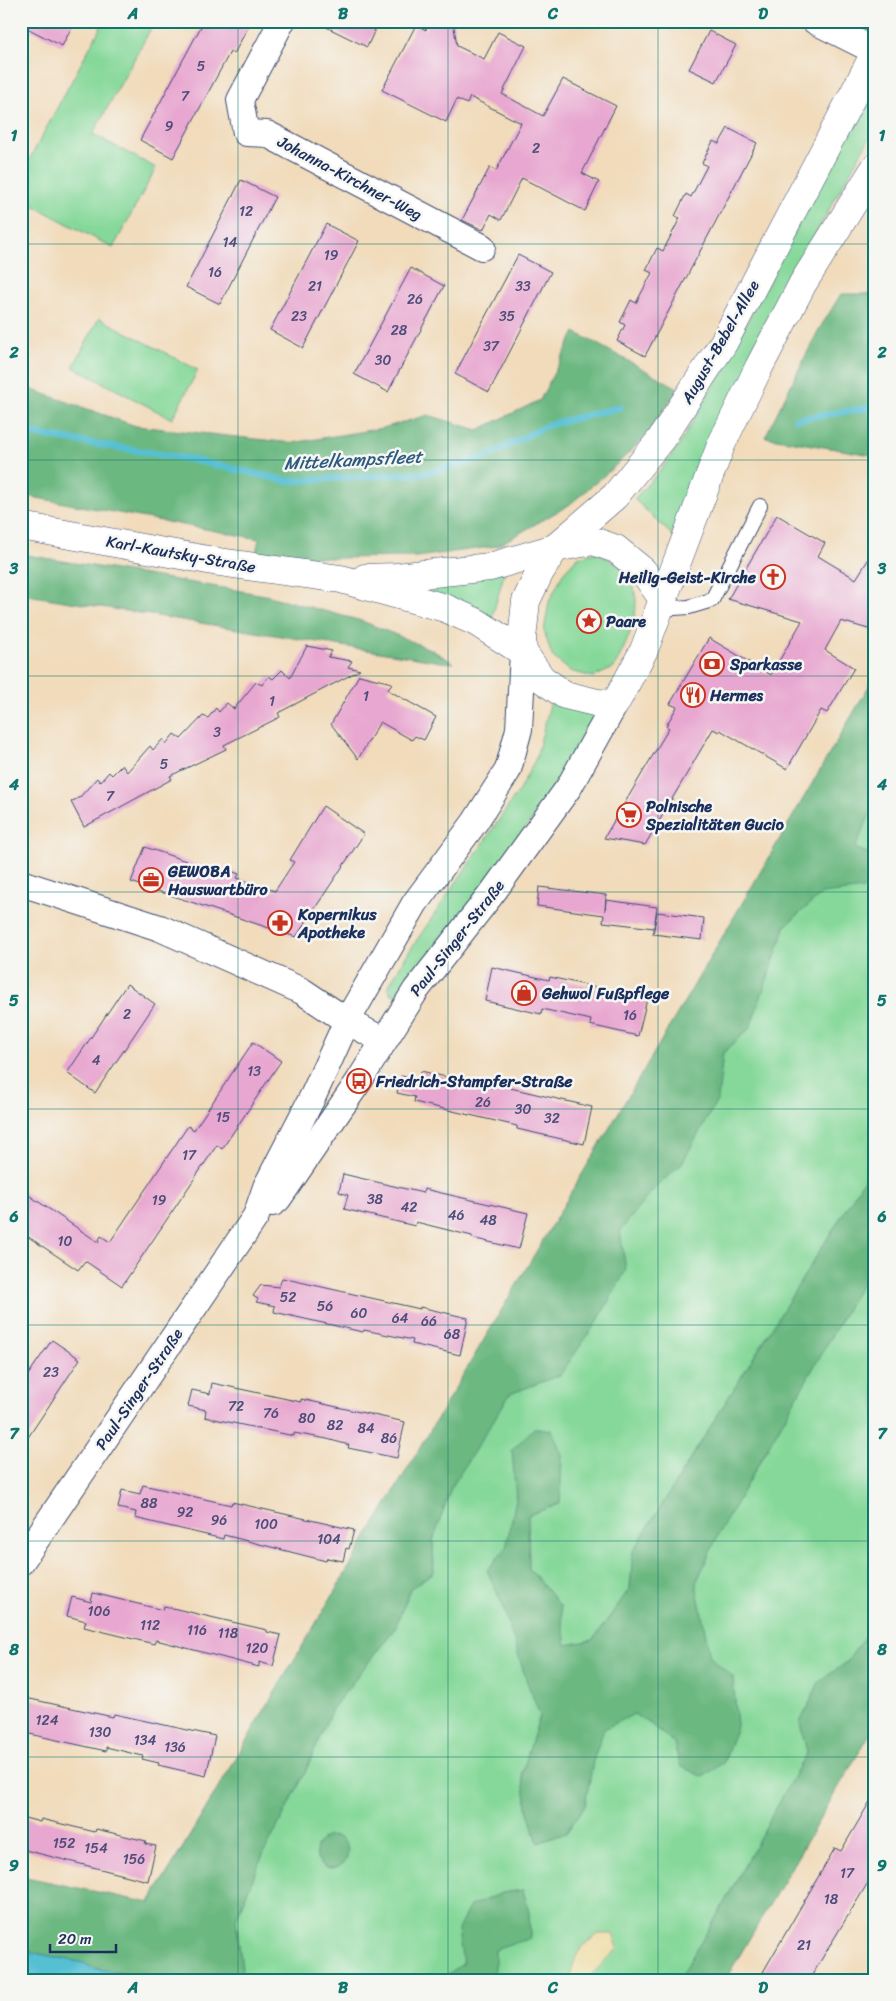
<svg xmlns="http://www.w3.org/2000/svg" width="896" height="2001" viewBox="0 0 896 2001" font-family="Sriracha,sans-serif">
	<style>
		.green { fill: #85d899; stroke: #50847c }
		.forest { fill: #6cb881; stroke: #447470 }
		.sand { fill: #eeda9e; stroke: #84847e }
		.water { fill: #57c0d3; stroke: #397898 }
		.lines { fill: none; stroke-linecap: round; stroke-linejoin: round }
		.stream { stroke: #57c0d3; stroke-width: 7 }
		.building { fill: #e8a7d0 }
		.lane-casing { stroke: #3b496c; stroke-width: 16 }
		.street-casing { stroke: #3b496c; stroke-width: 28 }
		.secondary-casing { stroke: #3b496c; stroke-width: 29 }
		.lane { stroke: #fff; stroke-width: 14 }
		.street { stroke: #fff; stroke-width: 26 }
		.secondary { stroke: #fff; stroke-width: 28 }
		.grid { fill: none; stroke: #0f766e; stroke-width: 1; stroke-opacity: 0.55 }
		.labels { text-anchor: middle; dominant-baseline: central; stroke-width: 5; stroke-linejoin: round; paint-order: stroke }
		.number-label { font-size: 14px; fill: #4e4d7a }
		.street-label { font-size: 16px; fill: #1b2f5e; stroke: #f6f6f2 }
		.poi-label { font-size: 16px; font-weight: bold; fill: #1b2f5e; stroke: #f6f6f2; text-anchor: start }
		.water-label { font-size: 18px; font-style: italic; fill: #2d5a81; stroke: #f6f6f2 }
		.neatline { fill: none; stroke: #0f766e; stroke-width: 2 }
		.grid-label { font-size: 16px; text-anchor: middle; font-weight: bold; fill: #0f766e }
	</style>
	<rect width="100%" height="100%" fill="#f6f6f2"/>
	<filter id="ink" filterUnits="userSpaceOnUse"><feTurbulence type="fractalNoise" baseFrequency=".02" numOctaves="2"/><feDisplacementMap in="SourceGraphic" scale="10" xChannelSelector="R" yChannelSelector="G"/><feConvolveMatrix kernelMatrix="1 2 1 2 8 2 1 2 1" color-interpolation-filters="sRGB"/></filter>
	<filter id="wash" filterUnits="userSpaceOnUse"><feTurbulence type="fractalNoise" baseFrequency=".0096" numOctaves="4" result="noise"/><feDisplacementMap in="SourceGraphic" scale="20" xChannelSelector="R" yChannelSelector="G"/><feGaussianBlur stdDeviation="1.12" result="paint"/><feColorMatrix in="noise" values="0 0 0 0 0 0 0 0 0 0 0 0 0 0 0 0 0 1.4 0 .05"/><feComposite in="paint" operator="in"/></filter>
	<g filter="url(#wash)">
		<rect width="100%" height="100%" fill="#f1dbbb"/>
		<!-- green -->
		<g class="green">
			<path d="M104,21H155L93,134L156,168L113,248L21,199V175Z"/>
			<path d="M875,87V128L789,281L674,537L634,499L658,473L679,445L718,377L868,93Z"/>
			<path d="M99,318L198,370L172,419L73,367Z"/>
			<path d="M597,552C604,557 624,567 628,574C647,604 628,640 614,668L593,677L570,671L552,656L544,631L549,602L563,573L578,557Z"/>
			<path d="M505,571L491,621L401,585Z"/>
			<path d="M875,676V1725L725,1980H103L483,1348Z"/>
			<path d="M552,697L598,711L575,761L404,993L397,996L390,993L388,987L406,956L518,792L536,758Z"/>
		</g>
		<!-- forest -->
		<g class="forest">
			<path d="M841,294H875V453L871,455L765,437L818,331Z"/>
			<path d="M575,332L678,388L650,432L613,468L569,505L497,546L417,557L330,558L256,553L259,539L21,495V389L33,390L136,426L292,443L383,428L428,415L478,430L540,400Z"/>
			<path d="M21,554L265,595L362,621L430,649L454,663L441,662L21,594Z"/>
			<path d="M875,676V803L855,848L875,856V870L863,889L822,894L786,925L750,1028L723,1053L718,1099L682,1163L651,1192L620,1231L626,1270L597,1322L560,1375L510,1394L451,1488L433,1541L434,1572L411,1588L395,1628L332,1709L304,1775L262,1857L236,1919L242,1969L239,1980H162L92,1968L83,1963L21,1950V1876L150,1903L693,987Z"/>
			<path d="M875,1162V1260L719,1533L696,1583L710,1657L733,1677L737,1726L724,1762L703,1777L680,1766L674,1743L649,1723L634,1714L604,1729L593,1761L585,1806L566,1833L538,1843L528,1813L522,1773L540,1715L527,1682L502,1604L487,1570L506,1548L516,1499L512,1450L534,1428L552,1430L562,1455L560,1504L528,1515L529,1568L560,1606L566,1645L593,1640L630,1588L633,1551Z"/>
			<path d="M875,1621V1725L725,1980H678L715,1919L807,1752L800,1723L819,1682L847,1662Z"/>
			<circle cx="332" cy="1852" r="16"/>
			<path d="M523,1890L529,1912L530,1938L495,1950V1969L489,1980H439L463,1964L458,1930L469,1907L502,1893Z"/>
		</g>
		<!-- sand -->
		<path class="sand" d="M599,1934H613L618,1948L586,1980H570C574,1956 578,1947 599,1934Z"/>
		<!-- water -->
		<path class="water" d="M21,1950L84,1963L92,1968L162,1980H21Z"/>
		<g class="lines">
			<!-- stream -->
			<g class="stream">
				<path d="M796,419L875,407"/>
				<path d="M21,432L189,459L288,481L425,473L486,457L548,425L620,407"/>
			</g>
		</g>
		<g id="blocks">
			<!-- building -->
			<g class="building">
				<path d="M21,21H75L62,46L21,25Z"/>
				<path d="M204,21H251L234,54L230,52L173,158L140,140Z"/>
				<path d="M314,21H379L367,47Z"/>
				<path d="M429,21H453L457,46L484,59L498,32L526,46L502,94L543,116L563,79L616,106L582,173L599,182L585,211L522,178L501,220L491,214L483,230L462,220L490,167L496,171L521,123L470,97L467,104L457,99L446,122L382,90L416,25L426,30Z"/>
				<path d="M709,31L736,45L716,82L689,69Z"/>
				<path d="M728,128L757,143L645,356L617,341L625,325L620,322L631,300L636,303L652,273L646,270L657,248L663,251L680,218L675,216L686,194L691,197L707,166L702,163L713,141L719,144Z"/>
				<path d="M241,180L275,197L220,304L186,287Z"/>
				<path d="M326,224L359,241L303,348L270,330Z"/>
				<path d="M518,255L551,272L489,392L455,374Z"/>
				<path d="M411,268L444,286L388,392L354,374Z"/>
				<path d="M777,515L825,543L818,556L856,579L875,549V631L841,621L825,650L854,668L827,713L821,710L787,769L720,730L719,732L713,729L645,845L604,838L669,728L666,726L677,707L670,704L709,638L771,675L802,621L728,599Z"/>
				<path d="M307,646L332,651L328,657L352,661L348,667L360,670L278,713L280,717L224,745L226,749L170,776L172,779L84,827L71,802L80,797L97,778L100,782L109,772L112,775L122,765L127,772L150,746L153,750L163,739L166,744L174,734L181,739L203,716L208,718L216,708L219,712L227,703L234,709L256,682L262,685L269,676L273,679L282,670L290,678Z"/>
				<path d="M359,675L392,683L388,690L436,717L424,740L415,736L412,740L380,722L358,759L331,724Z"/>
				<path d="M323,806L364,834L296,937L131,882L145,847L221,873L223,868L239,874L237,878L275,891L294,862L290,860Z"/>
				<path d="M539,887L606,895L605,911L606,900L657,907L654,928L603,922L604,915L537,906Z"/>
				<path d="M657,912L704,918L702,940L653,934Z"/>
				<path d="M492,967L549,980L550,977L647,999L638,1036L590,1025L591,1020L542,1009L541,1014L485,1001Z"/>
				<path d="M127,984L155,1004L95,1093L67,1073Z"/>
				<path d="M253,1042L281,1061L222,1149L217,1145L122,1286L85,1261L78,1270L21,1232V1190L98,1242L101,1236L110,1242L188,1126L194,1130Z"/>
				<path d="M421,1071L492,1088L493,1084L592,1107L584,1144L517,1129V1126L414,1102L415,1097L397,1093L401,1076L419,1080Z"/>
				<path d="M343,1174L423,1193L424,1189L528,1213L519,1249L472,1238V1236L416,1222L415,1226L344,1209L348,1195L339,1192Z"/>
				<path d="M282,1278L420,1309V1307L468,1318L460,1355L412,1344L413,1340L364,1330L363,1332L274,1312L275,1306L256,1302L258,1299L253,1296L261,1285L279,1287Z"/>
				<path d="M52,1340L80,1359L21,1448V1385Z"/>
				<path d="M212,1383L301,1402V1399L405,1422L397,1458L348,1448L349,1445L327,1439L294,1433V1436L205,1417L206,1410L188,1406L192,1390L210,1394Z"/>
				<path d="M143,1485L231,1505L232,1502L354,1530L349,1549L346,1548L343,1561L327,1558L326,1561L224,1535L223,1539L135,1518L136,1512L118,1508L122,1490L140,1494Z"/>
				<path d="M93,1593L163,1610L164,1606L219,1619L267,1630V1632L281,1635L273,1666L259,1662V1667L156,1640L154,1644L84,1627L86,1621L67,1616L72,1597L91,1602Z"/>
				<path d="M21,1697L113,1717L114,1714L215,1736L206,1776L158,1765L159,1763L142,1759L143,1756L106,1747V1751L21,1732Z"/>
				<path d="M875,1793V1871L809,1980H776L763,1972L835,1848L841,1851Z"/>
				<path d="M21,1817L40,1822L41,1819L95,1832L96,1829L146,1841L145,1844L156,1846L148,1881L21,1849Z"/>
			</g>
		</g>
	</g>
	<g filter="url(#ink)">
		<use href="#blocks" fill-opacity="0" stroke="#3b496c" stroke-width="1"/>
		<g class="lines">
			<defs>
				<path id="lane" d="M660,609L689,607L712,600L760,506"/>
				<g id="street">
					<path d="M282,21L240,100L246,133L267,134L482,247"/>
					<path d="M815,21L875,51"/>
					<path d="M21,883L160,928L302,991L347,1021L384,1041"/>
					<path d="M273,1203L278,1199L359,1081L416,990L493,892L569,787L615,704"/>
					<path d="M21,1562L256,1216L266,1187L313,1096L347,1021L415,903L475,822L508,770L519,729L523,652"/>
				</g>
				<g id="secondary">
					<path d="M21,526L219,562L341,579L445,608L476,622L523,652L542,679L565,695L598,703L615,704L644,650L721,445L759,367L803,283L875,168"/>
					<path d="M365,578L396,577L490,567L555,548L593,541L616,549L643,571L662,598"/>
					<path d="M523,652L522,639L526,601L540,572L555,548L615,496L661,439L724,342L875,53"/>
				</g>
			</defs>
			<!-- lane casing -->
			<use href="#lane" class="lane-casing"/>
			<!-- street casing -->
			<use href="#street" class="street-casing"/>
			<!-- secondary casing -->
			<use href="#secondary" class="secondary-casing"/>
			<!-- lane -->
			<use href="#lane" class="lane"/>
			<!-- street -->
			<use href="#street" class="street"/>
			<!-- secondary -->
			<use href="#secondary" class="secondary"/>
		</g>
	</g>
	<!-- grid -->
	<path class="grid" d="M238,21V1980M448,21V1980M658,21V1980M21,244H875M21,460H875M21,676H875M21,892H875M21,1109H875M21,1325H875M21,1541H875M21,1757H875"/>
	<!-- icons -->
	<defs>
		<symbol id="church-ring" viewBox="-11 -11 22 22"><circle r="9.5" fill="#f6f6f2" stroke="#c8321e" stroke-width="1.5"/><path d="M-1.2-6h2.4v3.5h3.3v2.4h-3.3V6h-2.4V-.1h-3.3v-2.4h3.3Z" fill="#c8321e"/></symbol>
		<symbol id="sight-ring" viewBox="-11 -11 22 22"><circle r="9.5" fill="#f6f6f2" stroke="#c8321e" stroke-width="1.5"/><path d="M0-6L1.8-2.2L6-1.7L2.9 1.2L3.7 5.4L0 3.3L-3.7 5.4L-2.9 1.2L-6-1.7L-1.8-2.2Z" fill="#c8321e"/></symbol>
		<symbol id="bank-ring" viewBox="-11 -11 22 22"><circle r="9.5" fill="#f6f6f2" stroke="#c8321e" stroke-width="1.5"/><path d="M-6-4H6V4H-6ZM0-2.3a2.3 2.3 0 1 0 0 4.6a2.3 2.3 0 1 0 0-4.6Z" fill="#c8321e"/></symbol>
		<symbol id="restaurant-ring" viewBox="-11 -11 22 22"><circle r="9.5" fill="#f6f6f2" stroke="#c8321e" stroke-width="1.5"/><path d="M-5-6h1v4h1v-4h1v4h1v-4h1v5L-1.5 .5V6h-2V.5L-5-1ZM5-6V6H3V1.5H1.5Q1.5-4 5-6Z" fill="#c8321e"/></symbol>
		<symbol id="supermarket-ring" viewBox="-11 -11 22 22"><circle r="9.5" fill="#f6f6f2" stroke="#c8321e" stroke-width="1.5"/><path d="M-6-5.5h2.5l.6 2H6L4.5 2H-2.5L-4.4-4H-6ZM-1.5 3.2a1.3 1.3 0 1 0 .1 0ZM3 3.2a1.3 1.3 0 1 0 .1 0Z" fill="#c8321e"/></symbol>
		<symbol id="office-ring" viewBox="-11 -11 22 22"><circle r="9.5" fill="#f6f6f2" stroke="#c8321e" stroke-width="1.5"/><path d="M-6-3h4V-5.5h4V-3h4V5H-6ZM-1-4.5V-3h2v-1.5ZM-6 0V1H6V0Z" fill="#c8321e"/></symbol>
		<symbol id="pharmacy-ring" viewBox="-11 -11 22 22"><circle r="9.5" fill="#f6f6f2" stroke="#c8321e" stroke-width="1.5"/><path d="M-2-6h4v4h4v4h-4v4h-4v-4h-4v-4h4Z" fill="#c8321e"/></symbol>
		<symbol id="shop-ring" viewBox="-11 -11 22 22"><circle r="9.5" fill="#f6f6f2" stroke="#c8321e" stroke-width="1.5"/><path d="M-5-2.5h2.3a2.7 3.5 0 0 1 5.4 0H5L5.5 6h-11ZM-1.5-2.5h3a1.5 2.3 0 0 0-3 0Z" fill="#c8321e"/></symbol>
		<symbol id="bus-ring" viewBox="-11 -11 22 22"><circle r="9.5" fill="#f6f6f2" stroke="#c8321e" stroke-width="1.5"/><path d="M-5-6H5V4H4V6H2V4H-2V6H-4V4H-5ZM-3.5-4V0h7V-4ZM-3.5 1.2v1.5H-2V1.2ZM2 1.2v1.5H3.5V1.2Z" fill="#c8321e"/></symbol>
	</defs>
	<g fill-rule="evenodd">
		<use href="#church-ring" x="759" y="563" width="28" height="28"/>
		<use href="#sight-ring" x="575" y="607" width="28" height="28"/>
		<use href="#bank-ring" x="698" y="650" width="28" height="28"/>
		<use href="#restaurant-ring" x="679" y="681" width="28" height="28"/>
		<use href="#supermarket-ring" x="615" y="801" width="28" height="28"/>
		<use href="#office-ring" x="137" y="866" width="28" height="28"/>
		<use href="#pharmacy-ring" x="266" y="909" width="28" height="28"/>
		<use href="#shop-ring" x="510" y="979" width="28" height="28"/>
		<use href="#bus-ring" x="345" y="1067" width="28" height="28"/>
	</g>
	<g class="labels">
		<!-- number labels -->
		<g class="number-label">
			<text x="201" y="66">5</text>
			<text x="185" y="96">7</text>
			<text x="169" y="126">9</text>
			<text x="536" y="148">2</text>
			<text x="246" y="211">12</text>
			<text x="230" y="242">14</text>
			<text x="331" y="255">19</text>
			<text x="215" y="272">16</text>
			<text x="315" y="286">21</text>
			<text x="523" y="286">33</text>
			<text x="415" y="299">26</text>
			<text x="299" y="316">23</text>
			<text x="507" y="316">35</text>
			<text x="399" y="330">28</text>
			<text x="491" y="346">37</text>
			<text x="383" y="360">30</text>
			<text x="366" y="696">1</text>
			<text x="272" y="701">1</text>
			<text x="217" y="732">3</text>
			<text x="164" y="764">5</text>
			<text x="110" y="796">7</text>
			<text x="127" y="1014">2</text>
			<text x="630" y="1015">16</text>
			<text x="96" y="1060">4</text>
			<text x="254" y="1071">13</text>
			<text x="483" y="1102">26</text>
			<text x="523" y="1109">30</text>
			<text x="223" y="1117">15</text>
			<text x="552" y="1118">32</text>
			<text x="189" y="1155">17</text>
			<text x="375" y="1199">38</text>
			<text x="159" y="1200">19</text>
			<text x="409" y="1207">42</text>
			<text x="456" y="1215">46</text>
			<text x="488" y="1220">48</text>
			<text x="65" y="1241">10</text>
			<text x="288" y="1297">52</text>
			<text x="325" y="1306">56</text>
			<text x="359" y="1313">60</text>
			<text x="400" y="1318">64</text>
			<text x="429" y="1321">66</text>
			<text x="452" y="1334">68</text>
			<text x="51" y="1372">23</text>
			<text x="236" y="1406">72</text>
			<text x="271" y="1413">76</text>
			<text x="307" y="1418">80</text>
			<text x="335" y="1425">82</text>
			<text x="366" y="1428">84</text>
			<text x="389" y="1438">86</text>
			<text x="149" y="1503">88</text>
			<text x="185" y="1512">92</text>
			<text x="219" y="1520">96</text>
			<text x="266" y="1524">100</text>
			<text x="329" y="1539">104</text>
			<text x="99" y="1611">106</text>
			<text x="150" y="1625">112</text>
			<text x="197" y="1630">116</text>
			<text x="228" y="1633">118</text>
			<text x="257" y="1648">120</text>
			<text x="47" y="1720">124</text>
			<text x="100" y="1732">130</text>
			<text x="145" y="1740">134</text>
			<text x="175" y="1747">136</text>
			<text x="64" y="1843">152</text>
			<text x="96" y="1848">154</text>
			<text x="134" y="1859">156</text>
			<text x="847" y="1873">17</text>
			<text x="831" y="1899">18</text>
			<text x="804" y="1945">21</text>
		</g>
		<!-- street labels -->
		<g class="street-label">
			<text transform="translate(350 178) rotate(28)">Johanna-Kirchner-Weg</text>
			<text transform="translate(720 342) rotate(-60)">August-Bebel-Allee</text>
			<text transform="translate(181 554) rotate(10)">Karl-Kautsky-Straße</text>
			<text transform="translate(457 938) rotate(-52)">Paul-Singer-Straße</text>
			<text transform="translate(139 1389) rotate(-56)">Paul-Singer-Straße</text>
		</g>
		<!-- poi labels -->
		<g class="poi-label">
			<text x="756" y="577" text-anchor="end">Heilig-Geist-Kirche</text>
			<text x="606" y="621">Paare</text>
			<text x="730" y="664">Sparkasse</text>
			<text x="710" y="695">Hermes</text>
			<text x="646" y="806">Polnische<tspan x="646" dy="18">Spezialitäten Gucio</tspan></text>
			<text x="168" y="871">GEWOBA<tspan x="168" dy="18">Hauswartbüro</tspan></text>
			<text x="298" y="914">Kopernikus<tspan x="298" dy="18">Apotheke</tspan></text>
			<text x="542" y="993">Gehwol Fußpflege</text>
			<text x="376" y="1081">Friedrich-Stampfer-Straße</text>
		</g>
		<!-- water labels -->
		<g class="water-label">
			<text transform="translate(353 460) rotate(-3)">Mittelkampsfleet</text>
		</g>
	</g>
	<!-- margin -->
	<rect width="896" height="2001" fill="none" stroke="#f6f6f2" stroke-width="55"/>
	<!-- scale -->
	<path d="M50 1944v8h66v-8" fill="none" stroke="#1b2f5e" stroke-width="2.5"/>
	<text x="58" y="1944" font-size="15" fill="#1b2f5e" stroke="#f6f6f2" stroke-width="4" paint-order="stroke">20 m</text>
	<rect x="28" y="28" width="840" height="1946" class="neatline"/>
	<g class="grid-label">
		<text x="133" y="19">A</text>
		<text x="343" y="19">B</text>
		<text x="553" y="19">C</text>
		<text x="763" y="19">D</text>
		<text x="14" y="141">1</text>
		<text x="882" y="141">1</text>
		<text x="14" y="358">2</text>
		<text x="882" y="358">2</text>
		<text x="14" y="574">3</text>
		<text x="882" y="574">3</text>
		<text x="14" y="790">4</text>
		<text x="882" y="790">4</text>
		<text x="14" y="1006">5</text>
		<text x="882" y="1006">5</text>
		<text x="14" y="1222">6</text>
		<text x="882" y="1222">6</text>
		<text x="14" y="1439">7</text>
		<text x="882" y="1439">7</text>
		<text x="14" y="1655">8</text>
		<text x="882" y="1655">8</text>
		<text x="14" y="1871">9</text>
		<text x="882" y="1871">9</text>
		<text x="133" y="1993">A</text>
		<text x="343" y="1993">B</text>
		<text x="553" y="1993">C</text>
		<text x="763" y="1993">D</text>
	</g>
</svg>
